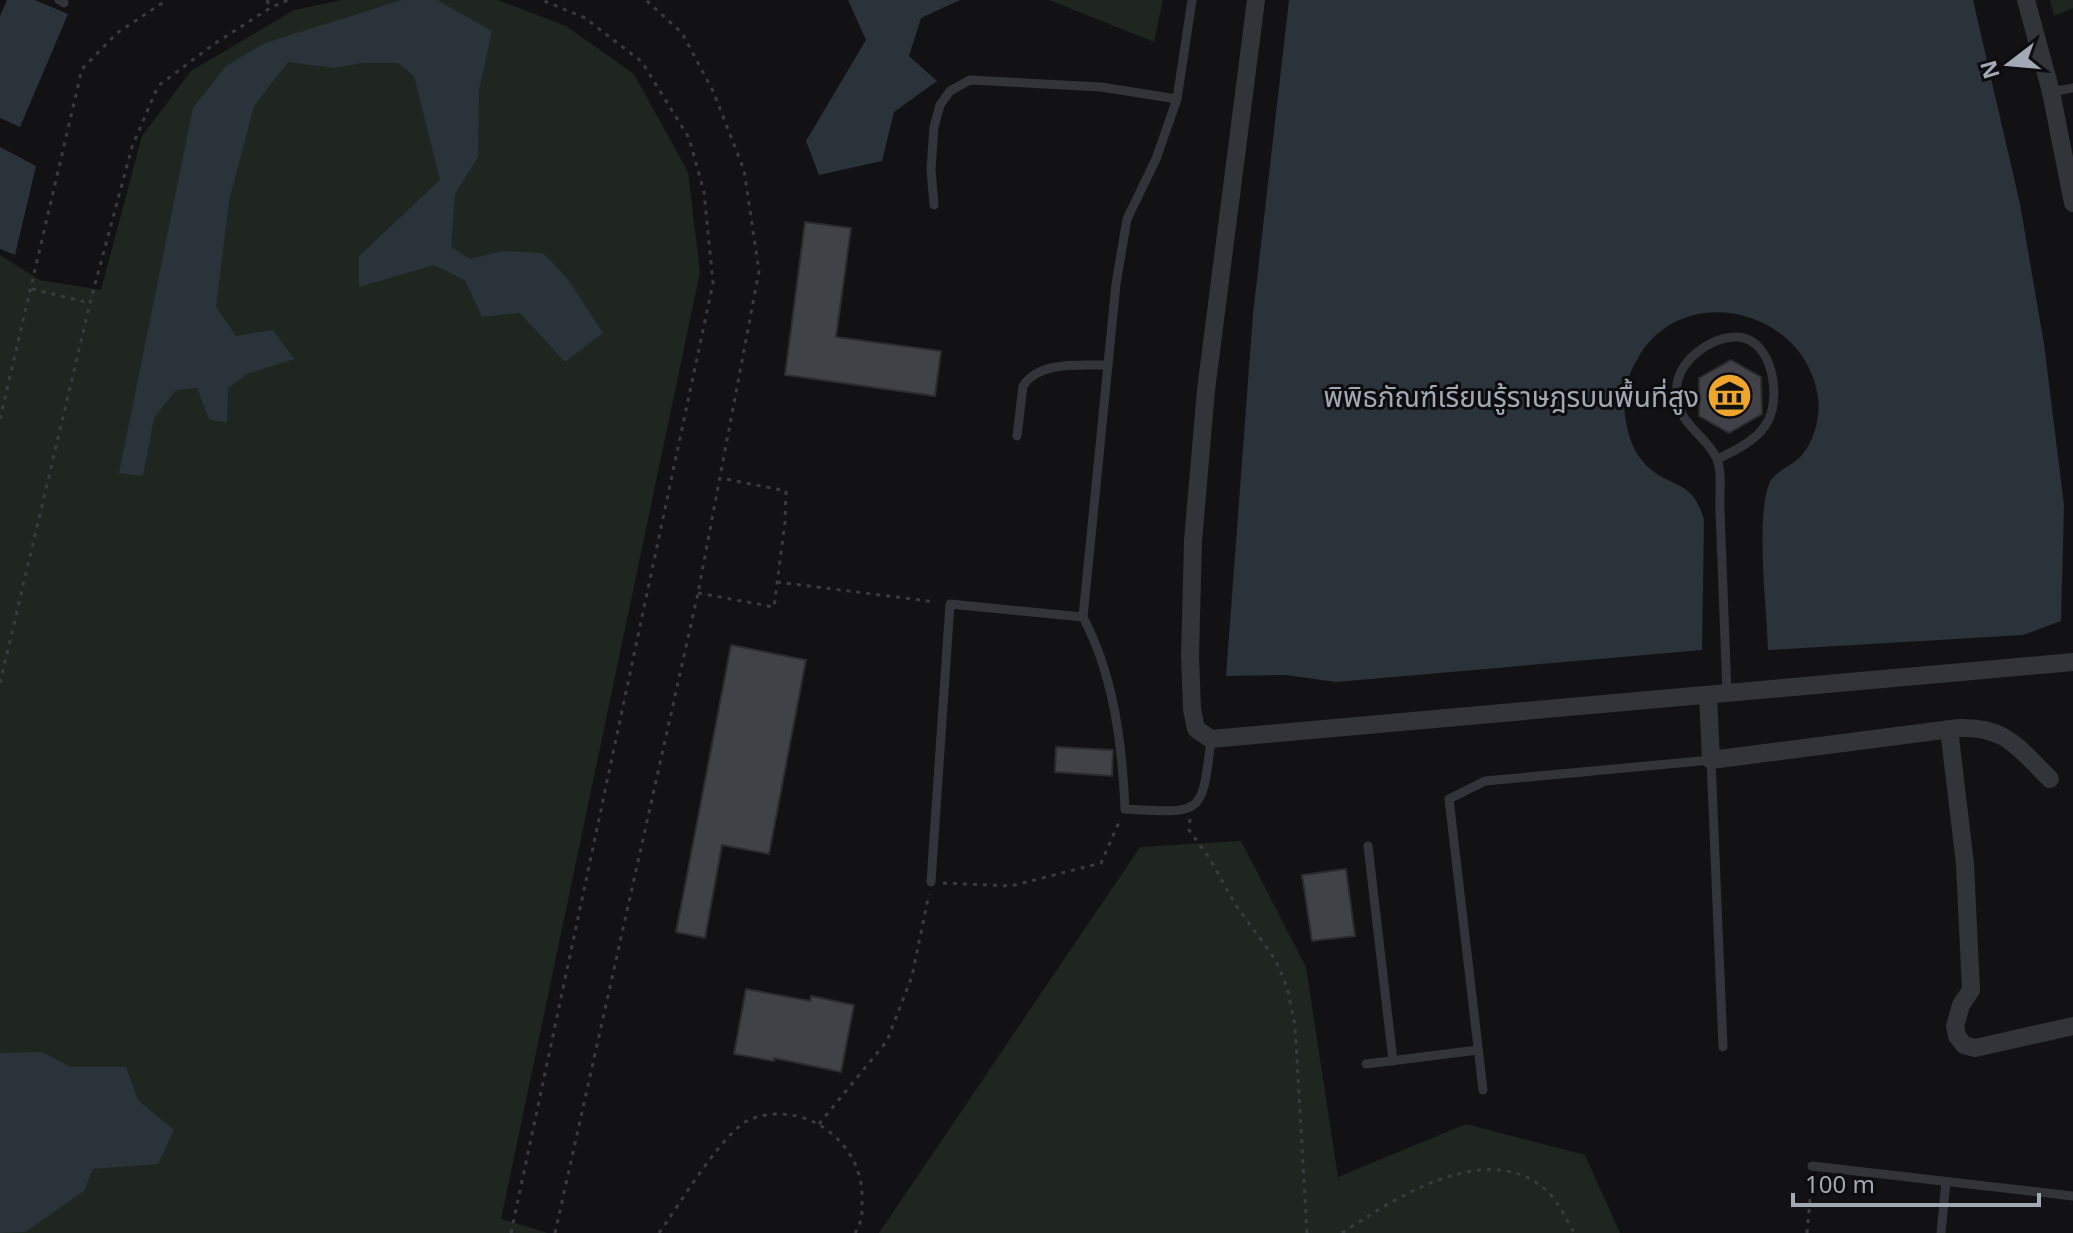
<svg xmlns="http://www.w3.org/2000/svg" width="2073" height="1233" viewBox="0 0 2073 1233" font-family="'Noto Sans','Noto Sans Thai',sans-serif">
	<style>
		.green { fill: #1e261f }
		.water { fill: #2a3339 }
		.building { fill: #414247; stroke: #2c2c30; stroke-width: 2 }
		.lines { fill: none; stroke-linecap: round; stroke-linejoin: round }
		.path { stroke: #393b3f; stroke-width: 3; stroke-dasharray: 4 6; stroke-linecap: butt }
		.lane { stroke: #333439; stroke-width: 9 }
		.street { stroke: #333439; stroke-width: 18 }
		.labels { text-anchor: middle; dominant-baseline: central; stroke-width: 6; stroke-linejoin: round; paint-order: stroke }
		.poi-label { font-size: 28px; fill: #a3a9b4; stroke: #0d0d0f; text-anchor: end }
	</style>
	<rect width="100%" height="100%" fill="#121214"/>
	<!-- green -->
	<g class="green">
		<path d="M342,0H498L566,26L634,74L688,172L700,272L501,1219L548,1233H0V255L40,280L101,290L142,136L191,71L294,10Z"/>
		<path d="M1049,0H1163L1154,42Z"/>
		<path d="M2050,0H2073V8L2054,16Z"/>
		<path d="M1241,841L1306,967L1338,1177L1466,1124L1585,1155L1620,1233H879L1140,847Z"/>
	</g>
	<!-- water -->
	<g class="water">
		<path d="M7,0H35L68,14L20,127L0,118V16Z"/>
		<path d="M402,0H437L492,31L479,90L478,157L455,194L451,247L470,259L502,251L543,253L567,278L603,333L565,362L520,313L482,317L465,280L434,265L359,287V256L440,180L414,76L398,63H363L334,68L288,62L254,106L229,201L216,307L236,336L273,330L294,359L247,374L228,388L227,423L209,419L197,388L176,390L154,418L143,476L119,473L193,108L226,66L265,43Z"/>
		<path d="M848,0H960L921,18L909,56L937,81L894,112L882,161L819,175L806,141L866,40Z"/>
		<path d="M1289,0H1973L2020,204L2044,344L2064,505L2061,621L2023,635L1768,650C1767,611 1755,514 1770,482C1775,472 1790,466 1798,459C1813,446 1821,417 1818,398C1807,310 1683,278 1638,358C1627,376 1622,395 1625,415C1627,433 1633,452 1646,465C1671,490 1692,477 1704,520L1702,650L1336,682L1286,675L1226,676L1253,314Z"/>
		<path d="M0,147L36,166L15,255L0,249Z"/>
		<path d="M42,1052L71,1067H126L138,1100L174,1130L158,1164L93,1169L84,1191L25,1232L0,1233V1053Z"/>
	</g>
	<!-- building -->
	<g class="building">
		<path d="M805,222L851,228L836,337L941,351L935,396L785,375Z"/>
		<path d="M1731,360L1761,377L1762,414L1729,433L1699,416V378Z"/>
		<path d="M731,645L806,660L769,854L722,845L705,938L676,932Z"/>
		<path d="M1056,747L1113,750L1112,776L1055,772Z"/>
		<path d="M1346,869L1355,936L1312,941L1302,875Z"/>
		<path d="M746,989L810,1001L811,996L854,1005L841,1072L774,1058V1061L734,1054Z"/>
	</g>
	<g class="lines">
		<!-- path -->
		<g class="path">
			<path d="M267,0L270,8"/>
			<path d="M32,289L90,303"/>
			<path d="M0,419L82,69L117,33L167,0"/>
			<path d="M777,582L936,602"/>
			<path d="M698,593L774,607L785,522L786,491L721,478"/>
			<path d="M0,683L90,303L132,147L158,86L214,44L270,8L288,0"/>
			<path d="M1190,819L1189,830L1210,859L1235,904L1275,959L1287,987L1295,1025L1307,1233"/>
			<path d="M943,883L1011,886L1101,863L1120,820"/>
			<path d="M819,1124L887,1041L912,976L929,894"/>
			<path d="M511,1233L713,283L704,192L689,138L642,62L585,18L542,0"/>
			<path d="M555,1233L698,593L759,271L744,170L713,91L682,33L646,0"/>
			<path d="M659,1233C678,1207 724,1129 751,1119C805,1099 863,1142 862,1198C862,1212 863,1221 855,1233"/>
			<path d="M1342,1233C1395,1198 1488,1137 1547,1191C1558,1201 1567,1220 1574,1233"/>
			<path d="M1807,1233L1812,1177"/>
		</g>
		<!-- lane -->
		<g class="lane">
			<path d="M59,0L64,3"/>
			<path d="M1192,0L1177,99L1156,159L1127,219L1116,284L1083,617C1114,676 1122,743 1125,809C1202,813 1202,818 1211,739"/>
			<path d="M2051,92L2073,88"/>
			<path d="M934,205L931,169L934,127L940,105L950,91L970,80L1101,87L1177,99"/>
			<path d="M1017,436L1023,386C1040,360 1081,366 1108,365"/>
			<path d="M1718,459C1737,449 1759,440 1769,419C1781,392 1771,335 1734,337C1710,338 1680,360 1677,385C1673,423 1703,431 1716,457C1723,471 1719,496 1720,511C1722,572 1725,632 1727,693"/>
			<path d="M1368,846L1393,1061"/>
			<path d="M931,882L950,604L1083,617"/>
			<path d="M1366,1064L1478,1050"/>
			<path d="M1483,1090L1449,799L1485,781L1711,760L1723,1047"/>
			<path d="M1812,1166L2073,1196"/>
			<path d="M1941,1233L1946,1182"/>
		</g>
		<!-- street -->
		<g class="street">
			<path d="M1256,0L1206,390L1193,541L1190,656L1192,709L1196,729L1211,739L2073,662"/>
			<path d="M2026,0L2051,92L2073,203"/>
			<path d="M1708,695L1711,760L1959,728C2006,726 2018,748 2050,779"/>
			<path d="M1949,729L1965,864L1971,990L1961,1005L1955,1026L1957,1036L1964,1045L1975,1048L2073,1026"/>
		</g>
	</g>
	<!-- icons -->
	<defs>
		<symbol id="museum-disc" viewBox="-11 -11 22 22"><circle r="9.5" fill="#f0a62d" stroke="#0d0d0f"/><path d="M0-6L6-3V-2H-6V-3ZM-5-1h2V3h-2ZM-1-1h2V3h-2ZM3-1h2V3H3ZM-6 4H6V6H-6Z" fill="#111"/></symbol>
	</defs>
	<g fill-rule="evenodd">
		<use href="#museum-disc" x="1704" y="370" width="51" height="51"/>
	</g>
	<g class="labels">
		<!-- poi labels -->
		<g class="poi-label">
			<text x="1699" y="396">พิพิธภัณฑ์เรียนรู้ราษฎรบนพื้นที่สูง</text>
		</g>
	</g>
	<!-- north arrow -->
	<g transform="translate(2009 64) rotate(254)" stroke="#0d0d0f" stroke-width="6" paint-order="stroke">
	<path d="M0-6L14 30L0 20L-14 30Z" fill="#a3a9b4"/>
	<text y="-12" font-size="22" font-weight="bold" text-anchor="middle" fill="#a3a9b4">N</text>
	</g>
	<!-- scale -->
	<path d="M1793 1193v12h246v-12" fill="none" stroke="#a3a9b4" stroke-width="4"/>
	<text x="1805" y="1193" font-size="24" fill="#a3a9b4" stroke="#0d0d0f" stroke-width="6" paint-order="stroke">100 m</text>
</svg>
